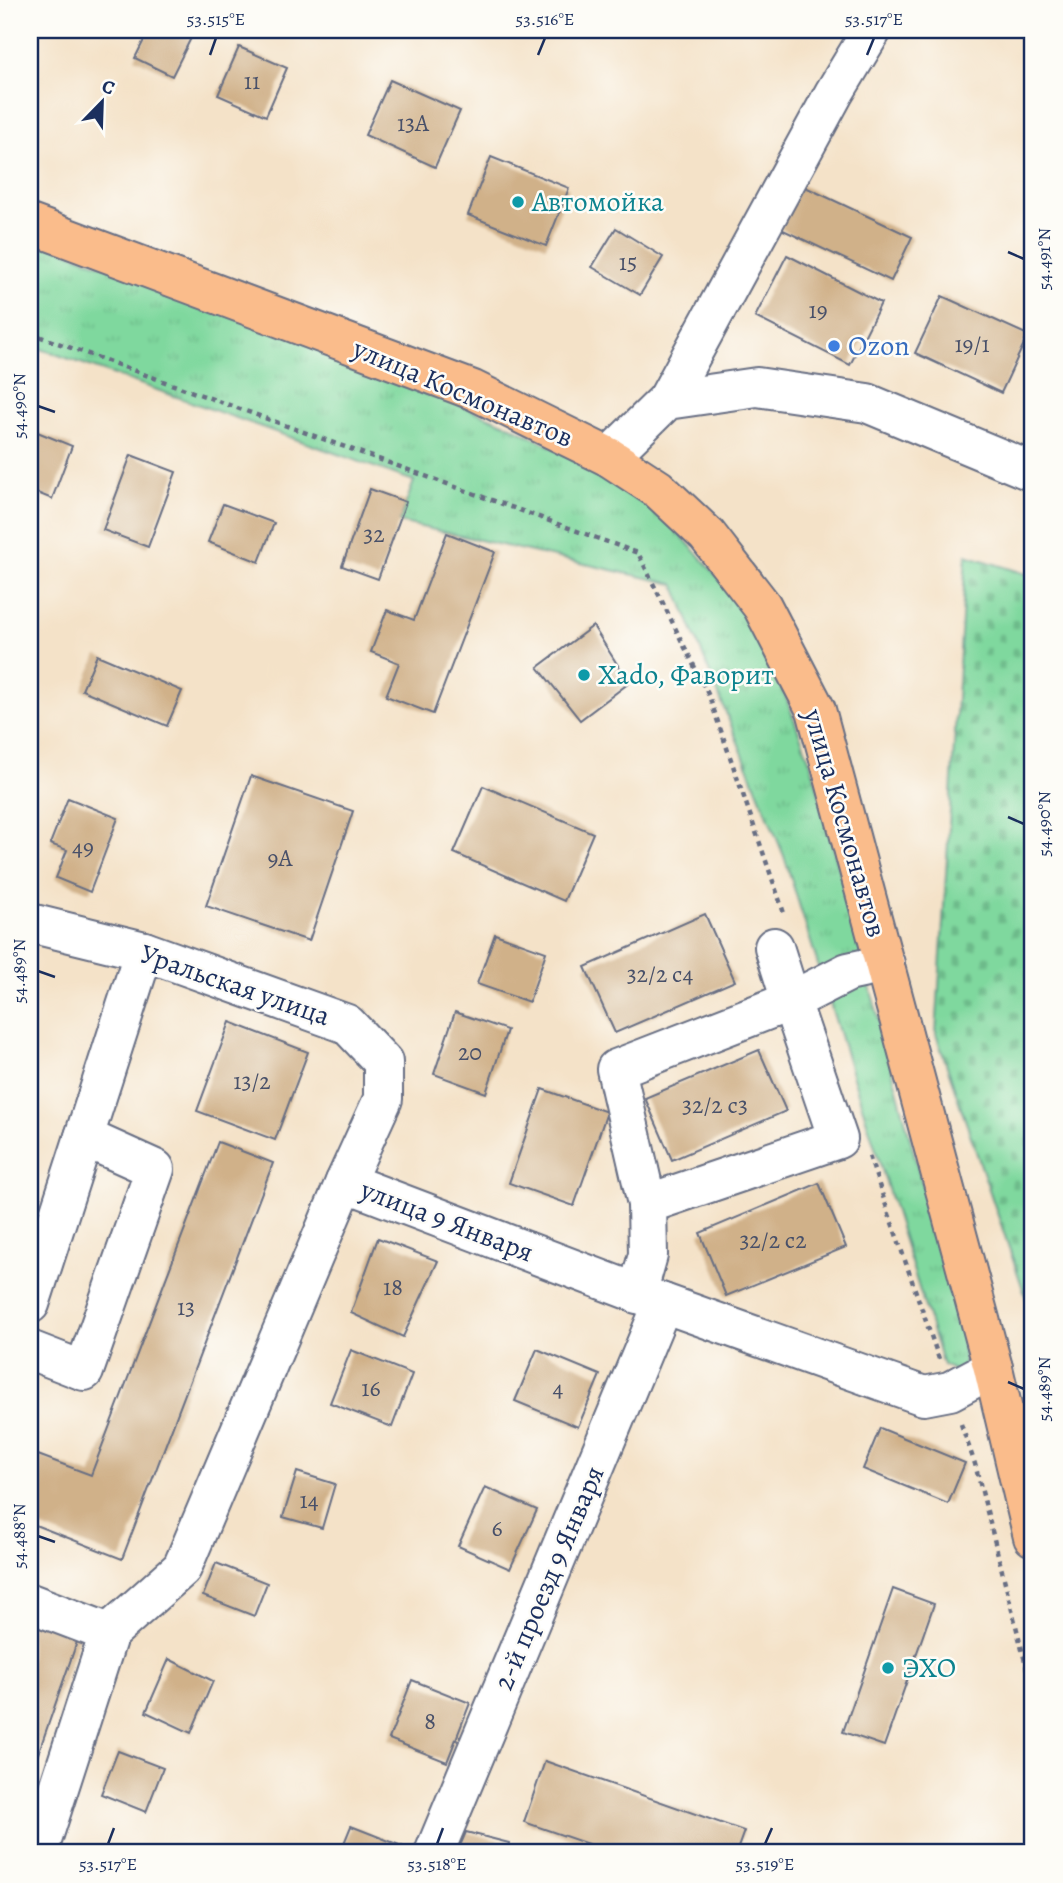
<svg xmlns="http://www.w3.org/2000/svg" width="1063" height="1883" viewBox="0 0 1063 1883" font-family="Alegreya,serif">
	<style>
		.grass { fill: url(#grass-tufts); stroke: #4d847e; stroke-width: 2 }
		.cemetery { fill: url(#cemetery-stones); stroke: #4d847e; stroke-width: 2 }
		.building { fill: #d0b189 }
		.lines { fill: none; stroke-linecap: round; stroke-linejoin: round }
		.minor-casing { stroke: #676e83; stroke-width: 42 }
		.major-casing { stroke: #676e83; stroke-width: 42 }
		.path { stroke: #676e83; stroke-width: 4.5; stroke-dasharray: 5 5; stroke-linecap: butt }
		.minor { stroke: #fff; stroke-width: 38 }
		.major { stroke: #fabc8b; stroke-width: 38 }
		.ticks { fill: none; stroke: #1b2f5e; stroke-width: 2.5 }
		.culture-dot { fill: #0f9aa8; stroke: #fdfcf7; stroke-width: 2.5 }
		.shop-dot { fill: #3f7fe0; stroke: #fdfcf7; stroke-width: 2.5 }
		.labels { text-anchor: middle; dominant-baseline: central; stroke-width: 5; stroke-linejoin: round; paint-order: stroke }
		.number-label { font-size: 24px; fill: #485069 }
		.culture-label { font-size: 28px; fill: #0d838f; stroke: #fdfcf7; text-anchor: start }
		.shop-label { font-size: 28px; fill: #366cbe; stroke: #fdfcf7; text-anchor: start }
		.street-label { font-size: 28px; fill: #1b2f5e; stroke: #fdfcf7 }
		.neatline { fill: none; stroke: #1b2f5e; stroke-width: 2.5 }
		.ticks-label { font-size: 18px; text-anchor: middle; fill: #1b2f5e }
	</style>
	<defs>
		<pattern id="grass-tufts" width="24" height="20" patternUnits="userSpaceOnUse" patternTransform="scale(1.75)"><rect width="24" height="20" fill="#7fd89e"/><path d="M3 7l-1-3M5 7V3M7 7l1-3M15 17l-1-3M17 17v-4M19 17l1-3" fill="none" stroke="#6dba8a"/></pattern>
		<pattern id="cemetery-stones" width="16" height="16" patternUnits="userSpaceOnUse" patternTransform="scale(1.75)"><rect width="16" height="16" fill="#7fd89e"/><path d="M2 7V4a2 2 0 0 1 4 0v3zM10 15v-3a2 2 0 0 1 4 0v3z" fill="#6dba8a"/></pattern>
	</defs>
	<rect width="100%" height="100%" fill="#fdfcf7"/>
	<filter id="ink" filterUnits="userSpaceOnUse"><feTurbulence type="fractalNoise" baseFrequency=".0143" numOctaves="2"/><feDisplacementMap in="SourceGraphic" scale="14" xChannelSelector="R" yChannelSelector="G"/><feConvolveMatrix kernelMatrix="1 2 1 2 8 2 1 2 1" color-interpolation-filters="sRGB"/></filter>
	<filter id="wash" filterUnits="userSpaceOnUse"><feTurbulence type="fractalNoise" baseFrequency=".00686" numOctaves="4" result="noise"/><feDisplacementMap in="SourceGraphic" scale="28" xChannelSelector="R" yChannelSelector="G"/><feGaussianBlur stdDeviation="1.57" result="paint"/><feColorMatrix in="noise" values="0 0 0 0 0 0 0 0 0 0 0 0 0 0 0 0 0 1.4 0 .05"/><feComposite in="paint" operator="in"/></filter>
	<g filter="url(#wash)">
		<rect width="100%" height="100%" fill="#f4e2c8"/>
		<!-- grass -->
		<path class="grass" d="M30,238L310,343L513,427L614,479L677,531L735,596L779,679L812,767L962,1335L965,1376L943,1365L784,856L674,584L399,522L414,481L30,345Z"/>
		<!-- cemetery -->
		<path class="cemetery" d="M966,555L1033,576V1318L936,1034Z"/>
		<g id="blocks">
			<!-- building -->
			<g class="building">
				<path d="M149,30H195L172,76L135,58Z"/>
				<path d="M239,47L287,68L266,116L218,95Z"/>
				<path d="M390,80L460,111L435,167L365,135Z"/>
				<path d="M491,157L569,188L546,246L468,215Z"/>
				<path d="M801,185L912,237L891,281L781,229Z"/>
				<path d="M616,228L663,257L640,295L592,267Z"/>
				<path d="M787,255L881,303L850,365L755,317Z"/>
				<path d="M942,296L1028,335L1001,393L915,353Z"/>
				<path d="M30,429L72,446L52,499L30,490Z"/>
				<path d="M131,455L176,472L148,547L103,530Z"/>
				<path d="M370,489L406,502L378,579L342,566Z"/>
				<path d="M223,504L274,523L259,562L208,542Z"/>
				<path d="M447,533L495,552L433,714L386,696L399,663L371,652L387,610L414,620Z"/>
				<path d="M593,626L629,683L580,720L538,667Z"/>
				<path d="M97,655L182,691L167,726L82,690Z"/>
				<path d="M251,776L353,811L309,941L206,906Z"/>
				<path d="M483,786L593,833L564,901L454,853Z"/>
				<path d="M68,798L118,818L90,892L56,878L67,850L50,844Z"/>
				<path d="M705,914L735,981L615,1033L585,967Z"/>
				<path d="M495,934L546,952L529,1002L477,984Z"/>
				<path d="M455,1012L507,1030L486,1093L434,1074Z"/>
				<path d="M230,1022L308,1052L275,1140L197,1111Z"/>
				<path d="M759,1050L786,1111L672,1160L645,1098Z"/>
				<path d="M542,1089L607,1112L574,1206L509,1183Z"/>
				<path d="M218,1142L273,1163L122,1559L30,1523V1452L91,1475Z"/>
				<path d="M819,1183L846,1247L726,1296L700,1233Z"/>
				<path d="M378,1238L438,1261L403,1337L351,1313Z"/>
				<path d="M537,1349L600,1375L578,1427L515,1401Z"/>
				<path d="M351,1350L412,1374L392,1427L330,1403Z"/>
				<path d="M880,1428L965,1463L948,1504L863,1469Z"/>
				<path d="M297,1472L335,1484L322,1528L283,1517Z"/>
				<path d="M485,1487L537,1510L510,1569L458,1546Z"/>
				<path d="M216,1563L267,1583L254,1616L203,1596Z"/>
				<path d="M893,1589L934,1604L884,1746L843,1732Z"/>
				<path d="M30,1619L79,1636L30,1777Z"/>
				<path d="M169,1659L213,1681L191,1733L146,1712Z"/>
				<path d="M412,1680L470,1703L447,1762L389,1739Z"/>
				<path d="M118,1751L163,1768L146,1812L101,1794Z"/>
				<path d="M545,1761L744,1831L736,1853H614L524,1822Z"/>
				<path d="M351,1826L402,1846L399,1853H340Z"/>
				<path d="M466,1832L509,1843L507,1853H457Z"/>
			</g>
		</g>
	</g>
	<g filter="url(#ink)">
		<use href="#blocks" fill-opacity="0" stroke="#676e83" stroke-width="2"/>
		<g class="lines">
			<defs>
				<g id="minor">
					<path d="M667,400L834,93L872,30"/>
					<path d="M609,457L667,400L757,387L867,403L1033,472"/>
					<path d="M30,923L144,951L347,1024L383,1062V1099L345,1182"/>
					<path d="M647,1204L616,1069L791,1001L774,947"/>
					<path d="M637,1294L648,1255L647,1204L838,1139L791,1001L848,972L885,964"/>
					<path d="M30,1304L144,951"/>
					<path d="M30,1350L84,1371L155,1169L84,1137"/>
					<path d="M30,1603L109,1633L38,1853"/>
					<path d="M109,1633L182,1568L345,1182L663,1303L924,1396L950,1391L993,1368"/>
					<path d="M434,1853L663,1303"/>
				</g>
				<path id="major" d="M30,224L473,390L609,457L658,489L707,535L762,606L816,710L993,1368L1033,1537"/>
			</defs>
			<!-- minor casing -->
			<use href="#minor" class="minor-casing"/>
			<!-- major casing -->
			<use href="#major" class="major-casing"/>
			<!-- path -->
			<g class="path">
				<path d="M30,333L638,553L709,696L785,916"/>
				<path d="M869,1156L939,1359"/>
				<path d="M961,1424L975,1464L1033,1693"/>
			</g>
			<!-- minor -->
			<use href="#minor" class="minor"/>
			<!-- major -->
			<use href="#major" class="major"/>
		</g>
	</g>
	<!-- ticks -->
	<path class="ticks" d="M210,55L216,38M538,55L545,38M867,55L874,38M1008,252L1024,259M38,406L55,412M1008,817L1024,824M38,971L55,977M1008,1382L1024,1389M38,1536L55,1542M108,1844L114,1828M437,1844L443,1828M765,1844L772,1828"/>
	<!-- markers -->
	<g class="culture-dot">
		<circle cx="518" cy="202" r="7"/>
		<circle cx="584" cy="675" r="7"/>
		<circle cx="888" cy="1668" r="7"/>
	</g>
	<circle class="shop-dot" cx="834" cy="346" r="7"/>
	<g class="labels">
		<!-- number labels -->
		<g class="number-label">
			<text x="252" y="81">11</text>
			<text x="413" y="123">13А</text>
			<text x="628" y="262">15</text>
			<text x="818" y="310">19</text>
			<text x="972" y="344">19/1</text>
			<text x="374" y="534">32</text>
			<text x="83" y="847">49</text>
			<text x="280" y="858">9А</text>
			<text x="660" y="974">32/2 с4</text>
			<text x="470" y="1052">20</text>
			<text x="252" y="1081">13/2</text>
			<text x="715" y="1105">32/2 с3</text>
			<text x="773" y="1240">32/2 с2</text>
			<text x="393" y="1287">18</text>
			<text x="186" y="1307">13</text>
			<text x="371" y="1388">16</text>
			<text x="558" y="1388">4</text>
			<text x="309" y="1500">14</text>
			<text x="497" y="1528">6</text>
			<text x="430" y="1721">8</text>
		</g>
		<!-- culture labels -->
		<g class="culture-label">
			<text x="532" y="202">Автомойка</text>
			<text x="598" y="675">Xado, Фаворит</text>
			<text x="902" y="1668">ЭХО</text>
		</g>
		<!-- shop labels -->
		<g class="shop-label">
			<text x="848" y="346">Ozon</text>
		</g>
		<!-- street labels -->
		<g class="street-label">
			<text transform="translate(463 393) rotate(23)">улица Космонавтов</text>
			<text transform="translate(845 823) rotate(74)">улица Космонавтов</text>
			<text transform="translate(235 985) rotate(19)">Уральская улица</text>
			<text transform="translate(447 1221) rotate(21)">улица 9 Января</text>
			<text transform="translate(549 1578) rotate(-67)">2-й проезд 9 Января</text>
		</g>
	</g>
	<!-- margin -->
	<rect width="1063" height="1883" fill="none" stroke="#fdfcf7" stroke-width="77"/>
	<!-- north arrow -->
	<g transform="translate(102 102) rotate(23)" stroke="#fdfcf7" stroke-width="5" paint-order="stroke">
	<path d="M0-5L12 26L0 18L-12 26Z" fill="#1b2f5e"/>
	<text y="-10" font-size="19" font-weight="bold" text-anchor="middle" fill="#1b2f5e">С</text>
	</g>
	<rect x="38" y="38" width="986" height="1806" class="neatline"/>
	<g class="ticks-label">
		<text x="216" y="25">53.515°E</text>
		<text x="545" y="25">53.516°E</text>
		<text x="874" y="25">53.517°E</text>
		<text transform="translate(1044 259) rotate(-90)" y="6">54.491°N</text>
		<text transform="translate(19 406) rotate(-90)" y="6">54.490°N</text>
		<text transform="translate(1044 824) rotate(-90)" y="6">54.490°N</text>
		<text transform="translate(19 971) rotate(-90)" y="6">54.489°N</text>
		<text transform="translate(1044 1389) rotate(-90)" y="6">54.489°N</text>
		<text transform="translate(19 1536) rotate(-90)" y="6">54.488°N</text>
		<text x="108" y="1870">53.517°E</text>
		<text x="437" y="1870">53.518°E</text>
		<text x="765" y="1870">53.519°E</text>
	</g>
</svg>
